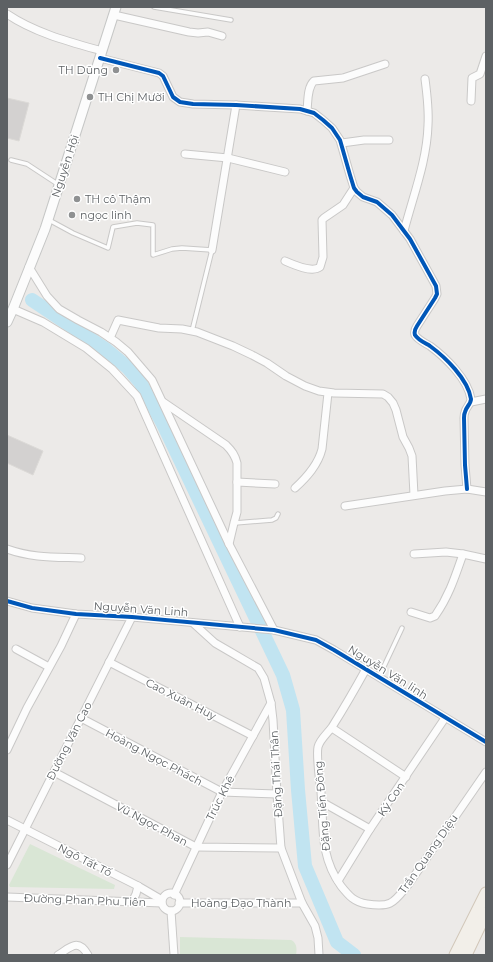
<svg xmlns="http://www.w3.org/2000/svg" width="493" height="962" viewBox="0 0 493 962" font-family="Montserrat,sans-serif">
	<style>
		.green { fill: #d9e6d5 }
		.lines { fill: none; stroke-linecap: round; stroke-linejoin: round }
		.river { stroke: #c1e4f1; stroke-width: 14 }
		.building { fill: #d3d1d0; stroke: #dcdad7 }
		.lane-casing { stroke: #c9c8c7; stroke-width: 5.5 }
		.street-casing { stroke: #c9c8c7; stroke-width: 9 }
		.secondary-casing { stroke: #c6c7c6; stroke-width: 11 }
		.primary-casing { stroke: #d1c6b8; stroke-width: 13 }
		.lane { stroke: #fcfcfc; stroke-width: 3.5 }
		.street { stroke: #fcfcfc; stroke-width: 7 }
		.secondary { stroke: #fcfcfc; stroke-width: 9 }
		.primary { stroke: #f2efe9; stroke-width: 11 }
		.cycleway-casing { stroke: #fff; stroke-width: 6 }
		.cycleway { stroke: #0057b8; stroke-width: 4 }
		.poi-dot { fill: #8f9192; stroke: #fff; stroke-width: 1.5 }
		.labels { text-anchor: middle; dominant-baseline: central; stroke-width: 3; stroke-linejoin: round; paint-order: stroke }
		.poi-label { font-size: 11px; fill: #5d6164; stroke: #fff; text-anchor: start }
		.street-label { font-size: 11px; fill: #5d6164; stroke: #fff }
	</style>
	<rect width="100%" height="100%" fill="#eceae8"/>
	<!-- green -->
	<g class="green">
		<path d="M30,844L115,885L114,889L10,887L9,885Z"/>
		<path d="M180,937L291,940C297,943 297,949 296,955H180Z"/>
	</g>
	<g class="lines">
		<!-- river -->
		<path class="river" d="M32,300L104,348L127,367L140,382L163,424L283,675L293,710L298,790L305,866L337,942L354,955"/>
	</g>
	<!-- building -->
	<g class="building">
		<path d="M7,98L29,103L19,141L7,138Z"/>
		<path d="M7,435L43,451L33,475L7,463Z"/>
	</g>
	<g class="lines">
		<defs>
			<g id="lane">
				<path d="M154,7L231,20"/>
				<path d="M11,160L27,164L59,185"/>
				<path d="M49,220L73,233L108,248L113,227L137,223L153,225V255L172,249L182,248L212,250L192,331"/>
				<path d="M235,523L272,520L276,518L278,514"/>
				<path d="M379,677L402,628"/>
			</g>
			<g id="street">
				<path d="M7,14C35,33 70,42 102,51"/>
				<path d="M114,15L189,32L198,33L208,32L222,36"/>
				<path d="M100,58L159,73L163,76L173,97L180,102L193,104L236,105L300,109L314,113L323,120L332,128L340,140L350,175L354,188L357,192L363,197L377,202L392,215L410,239L436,286L437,294L435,298L417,326C415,329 414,332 415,335C418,340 425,343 430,346C445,357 468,379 471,399C471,404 466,407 465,412C464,414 464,416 464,418L465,465L467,489"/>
				<path d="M471,101L472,78L480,74L486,56"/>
				<path d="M307,111C308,102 307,87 314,81L343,78L385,64"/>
				<path d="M342,143L364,140H389"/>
				<path d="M185,154L228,158L285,172"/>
				<path d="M404,231C413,196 427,161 428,125C429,109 427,94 425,79"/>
				<path d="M212,250L236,105"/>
				<path d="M285,261C294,265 312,273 320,267L323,257L322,220L324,218L343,205L354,188"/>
				<path d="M29,267L47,296L59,309L78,320L101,332L116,342L128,352L152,380L229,544L274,630"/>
				<path d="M13,309L43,322L86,348L112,369L137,396L240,627"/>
				<path d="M110,338L118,320L159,328L182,329L197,332L233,346L252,355L267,363L286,376L305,386L319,391L334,393L383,394L388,397L393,403L396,410L403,437L409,448L412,456L414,495"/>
				<path d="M163,402L226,445C232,451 235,455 237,463V512L234,523L229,544"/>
				<path d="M471,402L486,399"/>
				<path d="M237,482L275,484"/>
				<path d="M295,488C307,477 318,465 322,449L328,393"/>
				<path d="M345,506L445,491L467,489L486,492"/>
				<path d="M7,549C32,558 55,557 81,558"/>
				<path d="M414,554L446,552L463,554L486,559"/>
				<path d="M7,601L32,608L76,614L132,617L274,630L316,640L334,650L486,742"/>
				<path d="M411,612L430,618L435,616C449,596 455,577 463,554"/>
				<path d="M193,623L215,643L258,668L264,678L271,703L273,720L277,794L281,848L302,903L315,926L318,938L319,955"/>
				<path d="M16,649L49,667"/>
				<path d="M109,662L253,736"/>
				<path d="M366,669C355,689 344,708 332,727C328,733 320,739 318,747C316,756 320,782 321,792C324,827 319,855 341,886C349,896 354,902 367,904C392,908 394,902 408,885L486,772"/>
				<path d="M81,718L222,792L277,794"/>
				<path d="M332,728L406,777"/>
				<path d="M7,750L27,708L61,646L76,614"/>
				<path d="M54,772L196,847L281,848"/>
				<path d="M322,802L370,829"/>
				<path d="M7,820L138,886L162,900"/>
				<path d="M7,865L132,617"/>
				<path d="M338,881L370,829L445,718"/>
				<circle cx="171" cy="902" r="9"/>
				<path d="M174,895L222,792L271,703"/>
				<path d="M7,897L162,903"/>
				<path d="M132,902L136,894L138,886"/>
				<path d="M179,903H302"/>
				<path d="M171,911L174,955"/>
				<path d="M58,955C71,947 78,938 88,955"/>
			</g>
			<path id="secondary" d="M7,322L13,309L45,229L116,7"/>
			<g id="primary">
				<path d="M455,955L486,893"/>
				<path d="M466,955L486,913"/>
			</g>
		</defs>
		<!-- lane casing -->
		<use href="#lane" class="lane-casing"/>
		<!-- street casing -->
		<use href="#street" class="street-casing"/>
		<!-- secondary casing -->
		<use href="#secondary" class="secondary-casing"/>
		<!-- primary casing -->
		<use href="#primary" class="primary-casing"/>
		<!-- lane -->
		<use href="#lane" class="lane"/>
		<!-- street -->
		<use href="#street" class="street"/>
		<!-- secondary -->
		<use href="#secondary" class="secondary"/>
		<!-- primary -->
		<use href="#primary" class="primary"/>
		<defs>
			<g id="cycleway">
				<path d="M100,58L159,73L163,76L173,97L180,102L193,104L236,105L300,109L314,113L323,120L332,128L340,140L350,175L354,188L357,192L363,197L377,202L392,215L410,239L436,286L437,294L435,298L417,326C415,329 414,332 415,335C418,340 425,343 430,346C445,357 468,379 471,399C471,404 466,407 465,412C464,414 464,416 464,418L465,465L467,489"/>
				<path d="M7,601L32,608L76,614L132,617L274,630L316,640L334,650L486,742"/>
			</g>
		</defs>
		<!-- cycleway casing -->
		<use href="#cycleway" class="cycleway-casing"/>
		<!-- cycleway -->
		<use href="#cycleway" class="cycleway"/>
	</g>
	<!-- markers -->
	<g class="poi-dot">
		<circle cx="116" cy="70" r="4"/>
		<circle cx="90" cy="97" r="4"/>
		<circle cx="77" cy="199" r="4"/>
		<circle cx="72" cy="215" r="4"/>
	</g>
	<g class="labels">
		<!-- poi labels -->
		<g class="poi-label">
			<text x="108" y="70" text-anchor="end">TH Dũng</text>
			<text x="98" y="97">TH Chị Mười</text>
			<text x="85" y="199">TH cô Thậm</text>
			<text x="80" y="215">ngọc linh</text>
		</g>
		<!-- street labels -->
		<g class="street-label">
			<text transform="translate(65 166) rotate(-72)">Nguyễn Hội</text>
			<text transform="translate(141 609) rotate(4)">Nguyễn Văn Linh</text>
			<text transform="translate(388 672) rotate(32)">Nguyễn Văn linh</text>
			<text transform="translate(181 699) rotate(27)">Cao Xuân Huy</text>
			<text transform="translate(69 741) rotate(-63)">Đường Văn Cao</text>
			<text transform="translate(154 757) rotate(28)">Hoàng Ngọc Phách</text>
			<text transform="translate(276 774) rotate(-93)">Đặng Thái Thân</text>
			<text transform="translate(220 798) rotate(-63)">Trúc Khê</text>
			<text transform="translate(391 799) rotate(-56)">Ký Con</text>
			<text transform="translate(322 806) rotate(-95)">Đặng Tiến Đông</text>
			<text transform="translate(152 824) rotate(28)">Vũ Ngọc Phan</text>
			<text transform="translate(428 854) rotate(-55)">Trần Quang Diệu</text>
			<text transform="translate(85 860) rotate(27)">Ngô Tất Tố</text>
			<text transform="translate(85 900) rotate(2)">Đường Phan Phu Tiên</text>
			<text x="241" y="903">Hoàng Đạo Thành</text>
		</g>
	</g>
	<!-- border -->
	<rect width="493" height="962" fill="none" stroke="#5d6164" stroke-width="16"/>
</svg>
